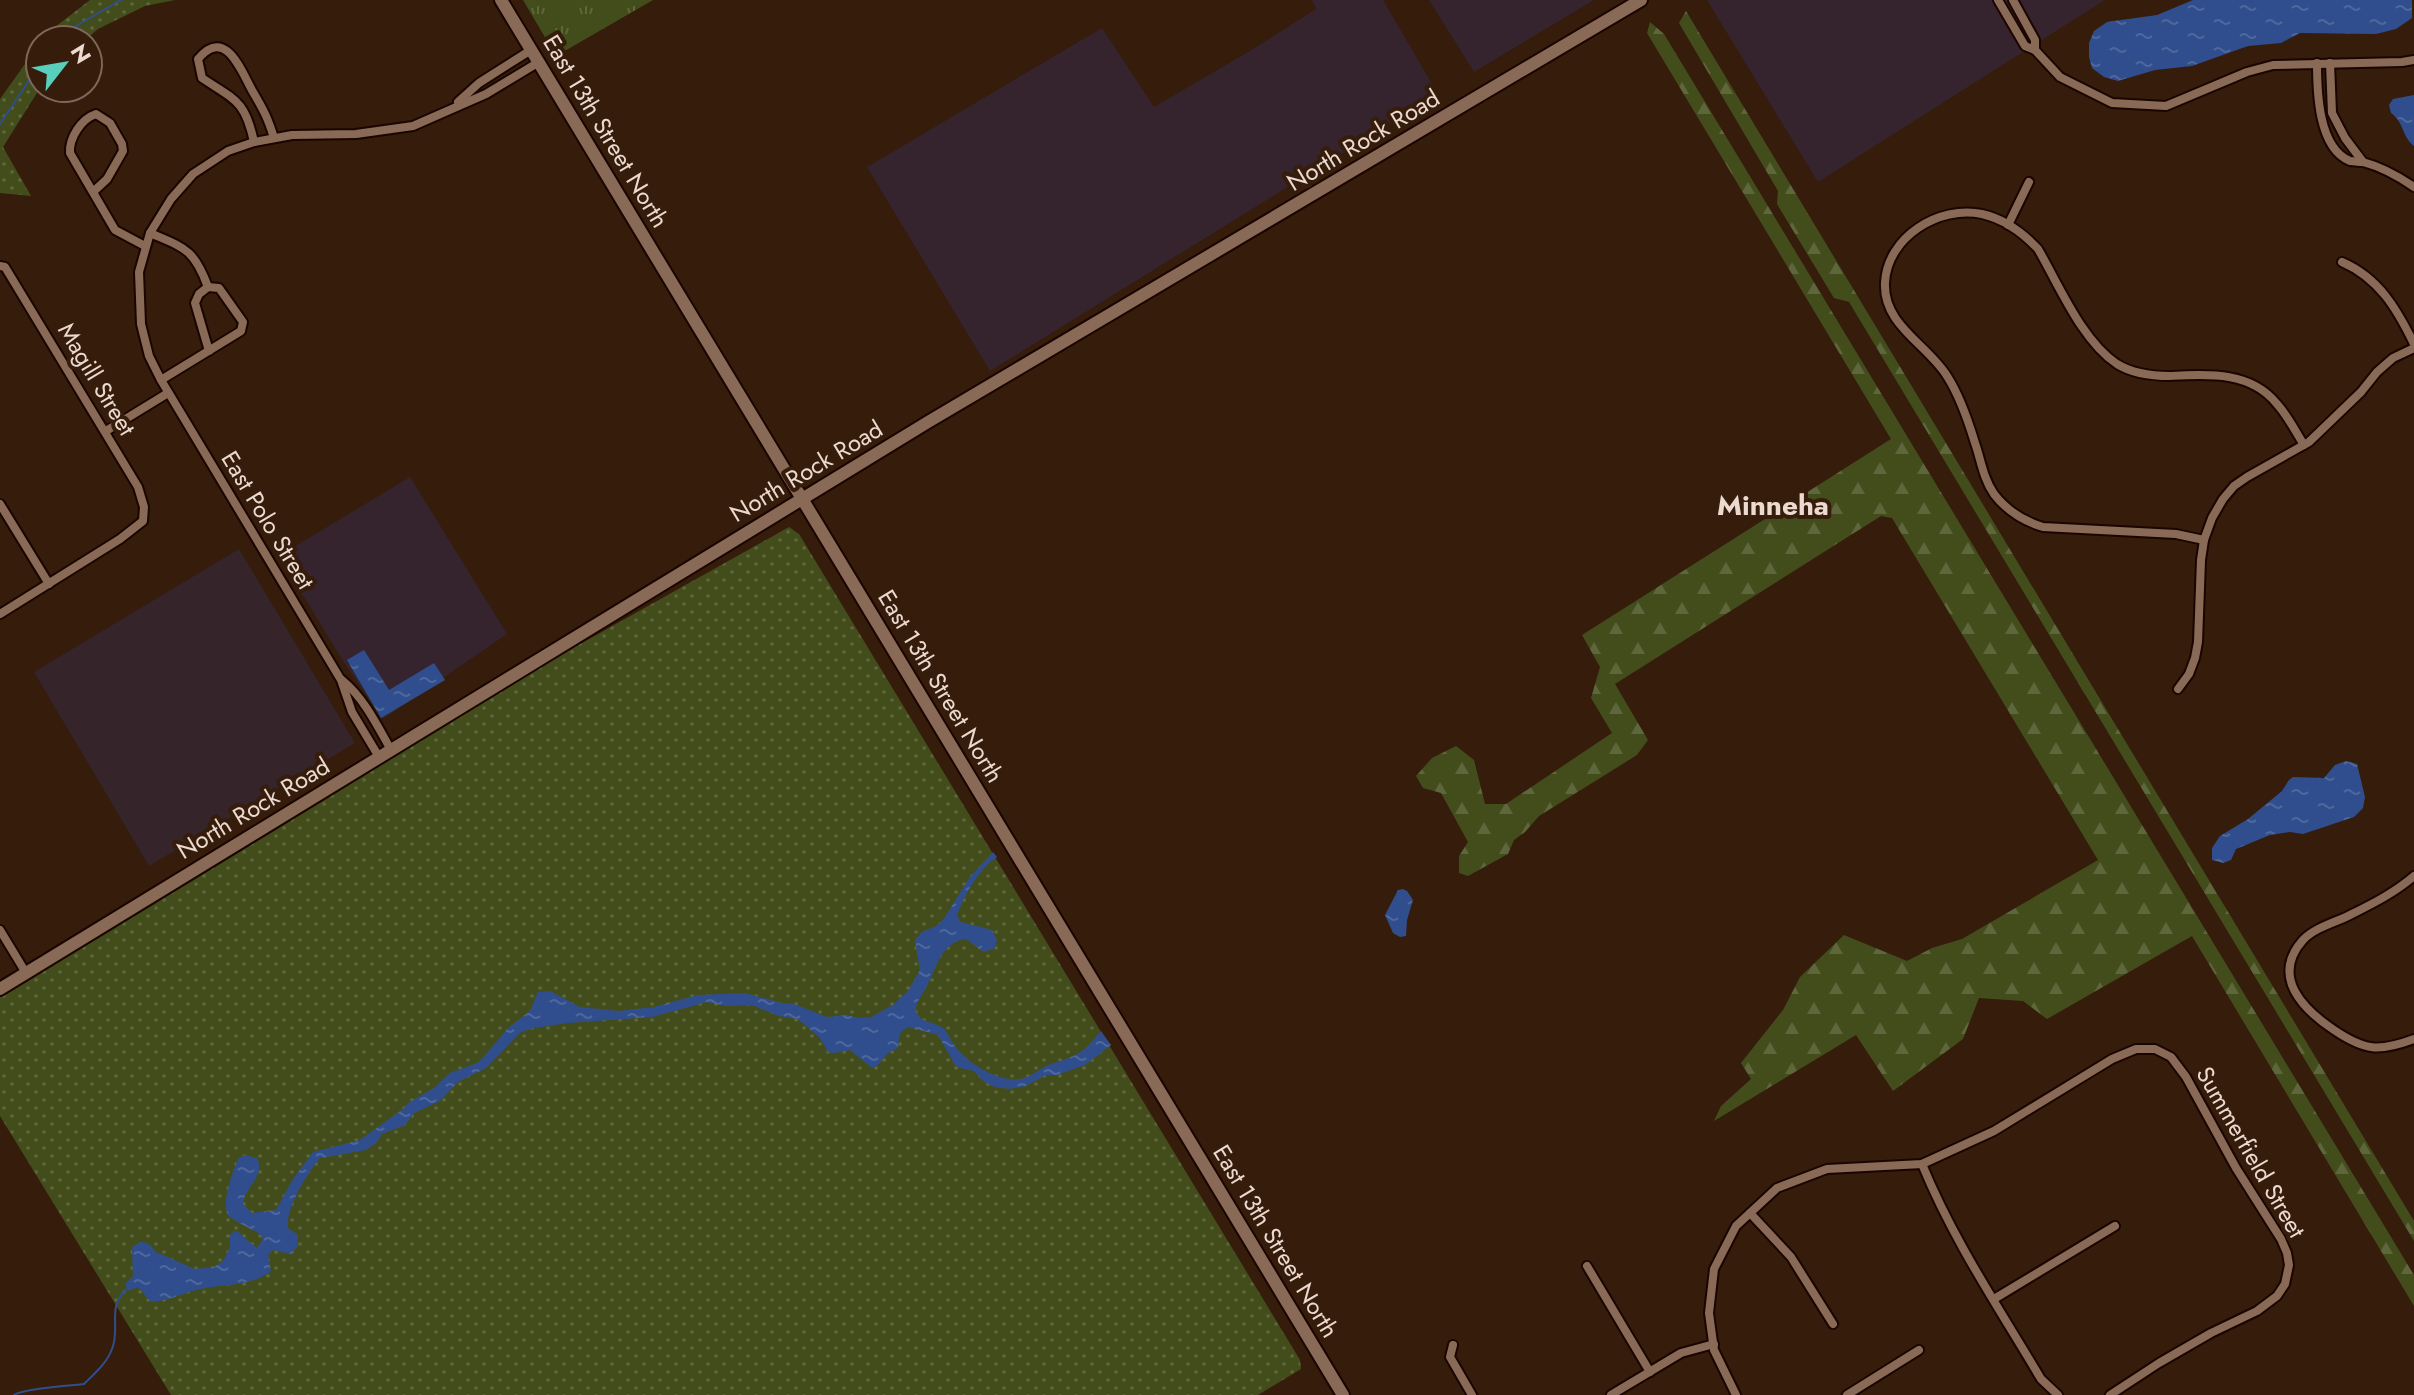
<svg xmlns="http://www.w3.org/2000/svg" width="2414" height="1395" viewBox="0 0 2414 1395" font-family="Jost,sans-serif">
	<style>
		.commercial { fill: #35242e }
		.medical { fill: #36242b }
		.grass { fill: url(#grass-dots) }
		.forest { fill: url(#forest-firs) }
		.park { fill: url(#park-tufts) }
		.water { fill: url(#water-ripples) }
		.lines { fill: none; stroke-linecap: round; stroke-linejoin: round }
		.stream { stroke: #304e8d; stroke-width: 2 }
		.minor-casing { stroke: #1b0500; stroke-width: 12 }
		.secondary-casing { stroke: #1b0500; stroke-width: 16 }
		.minor { stroke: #896a57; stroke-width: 8 }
		.secondary { stroke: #896a57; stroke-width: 12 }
		.labels { text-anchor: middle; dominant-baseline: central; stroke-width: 8; stroke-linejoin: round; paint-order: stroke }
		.street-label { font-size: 24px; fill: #ecdad0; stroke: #351c0b }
		.quarter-label { font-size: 28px; font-weight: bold; fill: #ecdad0; stroke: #351c0b }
	</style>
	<defs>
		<pattern id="grass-dots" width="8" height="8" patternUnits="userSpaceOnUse" patternTransform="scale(2)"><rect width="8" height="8" fill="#434d1c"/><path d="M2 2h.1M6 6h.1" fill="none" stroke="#5e663c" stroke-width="1.8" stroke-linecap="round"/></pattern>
		<pattern id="forest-firs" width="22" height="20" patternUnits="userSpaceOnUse" patternTransform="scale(2)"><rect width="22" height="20" fill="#434d1c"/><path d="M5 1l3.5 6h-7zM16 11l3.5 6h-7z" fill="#5e663c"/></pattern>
		<pattern id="park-tufts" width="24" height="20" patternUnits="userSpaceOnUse" patternTransform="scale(2)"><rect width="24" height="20" fill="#434d1c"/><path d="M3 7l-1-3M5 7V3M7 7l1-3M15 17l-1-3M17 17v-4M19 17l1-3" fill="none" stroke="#5e663c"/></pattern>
		<pattern id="water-ripples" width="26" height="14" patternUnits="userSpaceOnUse" patternTransform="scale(2)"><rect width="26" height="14" fill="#304e8d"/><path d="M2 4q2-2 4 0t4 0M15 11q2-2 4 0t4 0" fill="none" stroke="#4e679c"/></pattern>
	</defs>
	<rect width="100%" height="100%" fill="#351c0b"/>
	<!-- commercial -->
	<g class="commercial">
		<path d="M1312,0H1383L1438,94L990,371L867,167L1102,28L1154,107L1253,49L1316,9Z"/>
		<path d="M1429,0H1594L1474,72Z"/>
		<path d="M1707,0H2105L1818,182Z"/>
		<path d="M410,477L507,634L383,719L343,661L279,556Z"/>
	</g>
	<!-- medical -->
	<path class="medical" d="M239,549L355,743L149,866L34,672Z"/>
	<!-- grass -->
	<g class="grass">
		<path d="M90,0H175L145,6L98,29L85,40H42L46,34Z"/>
		<path d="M40,43V88L3,147L31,196L0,193V99Z"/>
		<path d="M789,527L799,534L1300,1360L1301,1369L1258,1395H171L0,1116V985L357,769Z"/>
	</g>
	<!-- forest -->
	<g class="forest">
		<path d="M1686,11L2414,1221V1241L1849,302L1834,298L1777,204L1778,191L1679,23Z"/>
		<path d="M1650,22L1664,34L2414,1275V1306L2192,936L2047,1019L2023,1001L1979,998L1963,1039L1893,1091L1856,1035L1714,1121L1721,1106L1751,1079L1741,1063L1783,1010L1800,977L1844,935L1907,961L1932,948L1962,939L2098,860L1892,518L1881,516L1615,684L1648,740L1637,755L1539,816L1525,832L1514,840L1508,854L1468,876L1459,873V856L1468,842L1441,793L1423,788L1416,776L1432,758L1456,746L1474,760L1485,804H1506L1612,733L1591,698L1600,667L1582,635L1891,439L1647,33Z"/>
	</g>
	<!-- park -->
	<path class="park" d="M523,0H653L556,56Z"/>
	<!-- water -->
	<g class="water">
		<path d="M2193,0H2412V18L2396,29L2376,34L2300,33L2281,43L2248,46L2192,66L2155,70L2118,81L2104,77L2092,68L2089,57V43L2094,31L2107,22L2157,15Z"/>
		<path d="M2414,95V146C2402,137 2404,122 2391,113L2389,105L2393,99Z"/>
		<path d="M364,650L389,690L434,663L445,680L381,718L347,660Z"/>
		<path d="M2346,761L2357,764L2365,797L2363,808L2354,817L2303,834L2290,832L2270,835L2236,849L2231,860L2223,863L2212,860V848L2220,836L2248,819L2282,791L2289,780L2293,777L2324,778L2335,765Z"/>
		<path d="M993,852L997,857C979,869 964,895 957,916L961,922L992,930L997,940L995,948L984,952L966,939C940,942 936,970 926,988C922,995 915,1003 916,1011C919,1024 938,1021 945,1030C949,1035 951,1041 955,1046C968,1064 1002,1085 1024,1078C1034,1075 1042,1067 1051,1064C1079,1055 1082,1054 1101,1031L1111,1045L1085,1065L1057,1075H1046L1026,1086L1009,1089L995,1087L983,1081L974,1071L960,1068L955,1065L938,1035L909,1027C897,1032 900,1037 898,1048L888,1053L878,1065L872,1068L850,1050L834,1053L828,1052L820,1038L798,1019L779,1016L752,1005L727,1006L707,1002L652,1017L568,1023L534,1028L521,1032L486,1068L458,1082L440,1101L414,1113L405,1125L382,1134L377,1142L366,1150L320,1158C308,1172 285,1209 288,1228L298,1235V1246L291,1254L273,1250L268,1255L271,1271C251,1286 230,1284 205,1288C187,1291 170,1301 151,1302L138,1287L129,1291L125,1284L133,1276L132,1247L140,1242L148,1243L156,1252L195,1269L214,1267L223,1261L230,1247V1235L234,1231L238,1232L257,1248L263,1239L261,1235C253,1229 233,1221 228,1215C221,1204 233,1171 238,1159L244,1155L257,1158C266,1177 244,1187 243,1204L252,1213L276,1210L293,1179L313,1152L360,1140L403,1109L408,1103L434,1088L450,1073L477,1063L481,1060L508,1028L530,1011L538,992L550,991L580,1007L618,1011L654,1007L698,995L745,993L782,1003L794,1004L827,1017L847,1015L858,1018L871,1017L893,1005L908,991L920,970L915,940L922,932L936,926L943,920L970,877Z"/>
		<path d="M1403,889L1407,891L1413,900L1407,920L1406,936L1400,937L1393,933L1385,915L1398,890Z"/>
	</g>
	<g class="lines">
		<!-- stream -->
		<g class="stream">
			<path d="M62,40L76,26L121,0"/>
			<path d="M0,124L40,64"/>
			<path d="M14,1395C25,1388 69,1386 84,1384C94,1374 107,1363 112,1349C121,1328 106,1306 127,1289"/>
		</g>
		<defs>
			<g id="minor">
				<path d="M1998,0L2025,46L2035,50L2060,77L2112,103L2166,106L2247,72L2273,65L2402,62L2414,60"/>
				<path d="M2013,0L2035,40V50"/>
				<path d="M2317,63C2317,91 2318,148 2350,161C2352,161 2360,162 2363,162C2382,167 2398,176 2414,187"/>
				<path d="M2330,63L2332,113L2345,138L2363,162"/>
				<path d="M458,102L479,83L531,50"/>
				<path d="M254,142C245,100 235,100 202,78L198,59C226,26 241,71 253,92C263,109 268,118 274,138"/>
				<path d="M93,192L107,179L123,151L122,144L110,123L96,114C81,119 69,138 70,153L115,230L145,246"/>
				<path d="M2008,225L2029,182"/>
				<path d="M150,233C185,248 194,249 208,287"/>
				<path d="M2342,262C2379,278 2397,309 2414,344"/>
				<path d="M0,266L5,267L138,487L144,507L143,521L120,539L0,614"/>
				<path d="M161,380L241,331L243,322L219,288L208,287L199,294L195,303L209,351"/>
				<path d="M106,431L168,393"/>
				<path d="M0,504L49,584"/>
				<path d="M2204,540L2176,534L2043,527C2023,521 2007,511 1994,494C1983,478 1981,460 1975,443C1968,420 1960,396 1947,376C1927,344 1883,325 1885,283C1887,237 1939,205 1982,214C2004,219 2023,233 2038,249C2059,285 2082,341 2117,364C2133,374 2151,376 2170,376C2208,374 2251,371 2277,404C2288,416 2295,431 2304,445"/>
				<path d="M342,680C364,698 377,725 391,750"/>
				<path d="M2178,689L2189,674L2195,658L2198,642L2201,560L2204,540L2212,518L2223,499L2234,486L2247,477L2309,442L2361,392L2377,372L2393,358L2414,348"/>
				<path d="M379,757L352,712L341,680L161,380L149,356L141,324L139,272L150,233L171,199L193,174L228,151L254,142L292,135L356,134L413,126L486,94L539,62"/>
				<path d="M2414,876C2393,894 2370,905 2346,917C2332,923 2313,929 2303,940C2270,977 2304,1010 2334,1030C2365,1051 2379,1052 2414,1039"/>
				<path d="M0,930L26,973"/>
				<path d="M1922,1164C1953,1240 1999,1308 2041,1379L2058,1395"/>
				<path d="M1750,1213L1791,1257L1833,1324"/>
				<path d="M1587,1266L1650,1372"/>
				<path d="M1994,1299L2115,1226"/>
				<path d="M1453,1345L1450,1357L1472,1395"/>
				<path d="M1611,1395L1681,1353L1714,1344"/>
				<path d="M1736,1395L1714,1350L1709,1313L1714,1269L1736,1226L1777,1188L1827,1169L1922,1164L1994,1131L2112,1059L2136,1049H2155L2171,1057L2186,1077L2236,1168L2281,1239L2287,1253L2289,1265L2285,1284L2277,1296L2257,1311L2211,1333L2159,1363L2110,1395"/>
				<path d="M1847,1395L1919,1350"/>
			</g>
			<g id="secondary">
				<path d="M501,0L1343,1395"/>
				<path d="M0,989L928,422L1641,0"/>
			</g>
		</defs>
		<!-- minor casing -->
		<use href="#minor" class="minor-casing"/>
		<!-- secondary casing -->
		<use href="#secondary" class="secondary-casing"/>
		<!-- minor -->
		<use href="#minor" class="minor"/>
		<!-- secondary -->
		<use href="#secondary" class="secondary"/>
	</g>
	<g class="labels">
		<!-- street labels -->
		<g class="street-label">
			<text transform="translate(606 131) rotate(59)">East 13th Street North</text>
			<text transform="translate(1363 140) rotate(-31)">North Rock Road</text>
			<text transform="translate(97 379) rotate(59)">Magill Street</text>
			<text transform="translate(806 471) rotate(-31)">North Rock Road</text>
			<text transform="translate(268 520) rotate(59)">East Polo Street</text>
			<text transform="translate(941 686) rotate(59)">East 13th Street North</text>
			<text transform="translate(253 808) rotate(-31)">North Rock Road</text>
			<text transform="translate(2251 1152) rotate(60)">Summerfield Street</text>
			<text transform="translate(1276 1241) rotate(59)">East 13th Street North</text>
		</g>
		<!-- quarter labels -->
		<g class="quarter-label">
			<text x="1773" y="505">Minneha</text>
		</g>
	</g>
	<!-- north arrow -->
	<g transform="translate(64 64) rotate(59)"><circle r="38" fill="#351c0b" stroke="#7e685a" stroke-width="2"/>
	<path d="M0-6L14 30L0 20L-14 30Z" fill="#5acebd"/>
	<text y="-12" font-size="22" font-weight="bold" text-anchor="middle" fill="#ecdad0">N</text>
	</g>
</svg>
